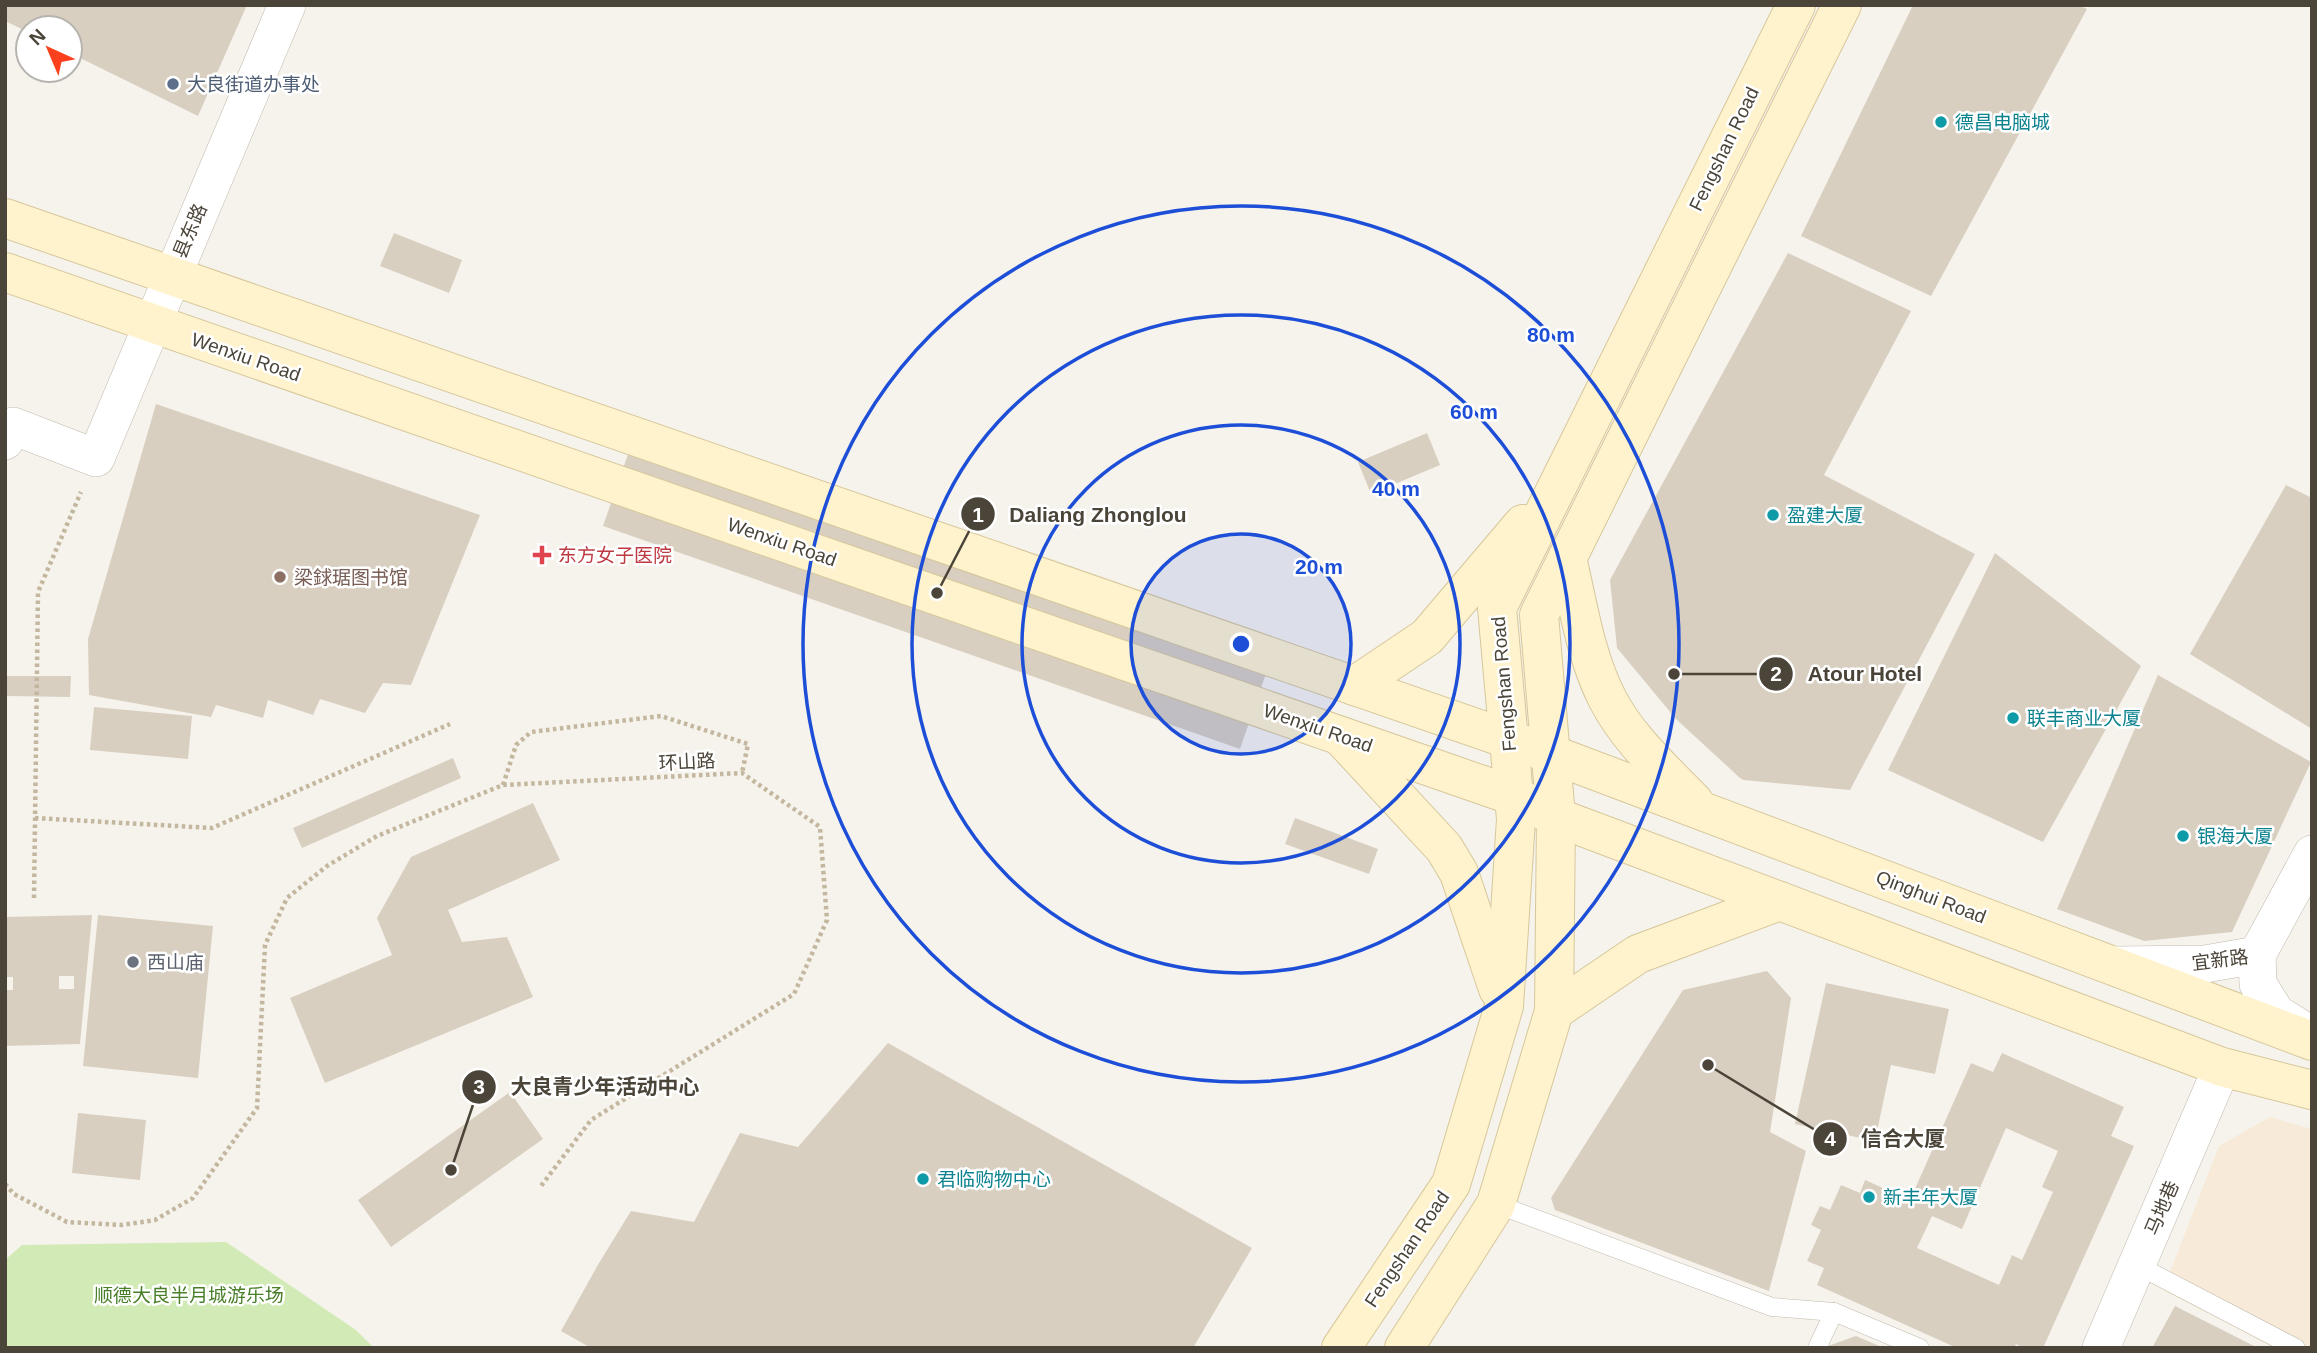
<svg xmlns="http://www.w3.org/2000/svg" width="2317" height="1353" viewBox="0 0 2317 1353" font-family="Helvetica,'Noto Sans SC',sans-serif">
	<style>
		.commercial { fill: #f7ead8 }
		.green { fill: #d2eab5 }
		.building { fill: #d8cfc1; fill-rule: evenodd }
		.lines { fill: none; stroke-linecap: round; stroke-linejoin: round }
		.lane-casing { stroke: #c2bbae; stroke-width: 19 }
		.street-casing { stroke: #c2bbae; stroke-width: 38 }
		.secondary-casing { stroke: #d6c79b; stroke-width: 40 }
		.path { stroke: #c4b79f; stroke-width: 4.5; stroke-dasharray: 3.5 3.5; stroke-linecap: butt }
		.lane { stroke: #fff; stroke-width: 18 }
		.street { stroke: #fff; stroke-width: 37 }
		.secondary { stroke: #fff3cd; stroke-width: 38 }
		.ring { fill: none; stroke: #1d4ed8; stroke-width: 3.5 }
		.service-dot { fill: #5c6f8a; stroke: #fff; stroke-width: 2.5 }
		.culture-dot { fill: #0f9aa8; stroke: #fff; stroke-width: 2.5 }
		.health-dot { fill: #e0444e; stroke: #fff; stroke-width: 2.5 }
		.education-dot { fill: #8d6e63; stroke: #fff; stroke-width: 2.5 }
		.worship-dot { fill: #6b7280; stroke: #fff; stroke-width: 2.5 }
		.labels { text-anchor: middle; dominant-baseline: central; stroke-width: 5; stroke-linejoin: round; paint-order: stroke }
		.service-label { font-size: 19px; fill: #4e5e75; stroke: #fff; text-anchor: start }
		.culture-label { font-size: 19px; fill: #0d838f; stroke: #fff; text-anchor: start }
		.street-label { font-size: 19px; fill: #4b4439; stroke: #fff }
		.health-label { font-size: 19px; fill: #be3a42; stroke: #fff; text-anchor: start }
		.education-label { font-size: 19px; fill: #785e54; stroke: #fff; text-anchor: start }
		.worship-label { font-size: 19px; fill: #5b616d; stroke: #fff; text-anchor: start }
		.park-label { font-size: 19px; fill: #4a7f2a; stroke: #fff }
		.centre { fill: #1d4ed8; stroke: #fff; stroke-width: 3.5 }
		.ring-label { font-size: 21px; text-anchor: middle; font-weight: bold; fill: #1d4ed8; stroke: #fff; stroke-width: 5; stroke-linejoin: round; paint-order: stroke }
		.leader { fill: none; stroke: #4b4439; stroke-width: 2.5 }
		.callout-dot { fill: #4b4439; stroke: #fff; stroke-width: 2.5 }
		.mark-label { font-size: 21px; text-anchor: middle; font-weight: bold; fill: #fff }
		.callout-label { font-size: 21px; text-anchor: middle; font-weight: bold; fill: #4b4439; stroke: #fff; stroke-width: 5; stroke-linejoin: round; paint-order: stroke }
	</style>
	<rect width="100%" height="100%" fill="#f6f3ec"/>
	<!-- commercial -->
	<path class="commercial" d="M2270,1117L2312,1129V1348H2274L2163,1290L2219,1146Z"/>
	<!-- green -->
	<path class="green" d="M226,1242L356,1330L374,1348H5V1260L22,1245Z"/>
	<!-- building -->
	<g class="building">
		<path d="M5,5H247L198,116L70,53V28H28V32L5,21Z"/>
		<path d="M1913,5H2078L2087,9L1931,296L1801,236Z"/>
		<path d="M394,233L462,260L449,293L380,266Z"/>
		<path d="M1788,253L1911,311L1824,475L1975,554L1850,790L1744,780L1740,778L1676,719L1617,648L1610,580Z"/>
		<path d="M156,404L480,515L411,685L383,683L365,713L320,699L313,715L268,700L263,718L216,705L211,717L89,695L88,639Z"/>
		<path d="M1427,433L1440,465L1371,494L1358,462Z"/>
		<path d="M634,437L1271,659L1240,749L603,526Z"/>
		<path d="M2286,485L2312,498V729L2190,654Z"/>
		<path d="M1995,553L2141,666L2043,842L1888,770Z"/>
		<path d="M2158,675L2311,762L2232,932L2144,941L2057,909Z"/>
		<path d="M7,676H71L70,697L7,696Z"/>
		<path d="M94,707L192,716L188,759L90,750Z"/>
		<path d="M453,758L461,778L302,848L293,828Z"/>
		<path d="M533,803L560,860L448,910L462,942L507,937L533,997L325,1083L290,998L392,955L377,918L411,857Z"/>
		<path d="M1295,818L1378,849L1369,874L1285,844Z"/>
		<path d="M92,915L80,1044L5,1046V990H13V977H5V917ZM59,976H74V989H59Z"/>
		<path d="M98,915L213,926L198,1078L83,1066Z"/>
		<path d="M1767,971L1791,998L1770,1132L1806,1151L1769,1291L1555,1210L1551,1198L1683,990Z"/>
		<path d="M1826,983L1949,1009L1935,1074L1891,1065L1875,1141L1795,1124Z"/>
		<path d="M888,1043L1252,1248L1193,1348H591L561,1331L599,1263L631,1211L694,1222L740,1133L798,1147Z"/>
		<path d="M2002,1053L2124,1107L2111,1136L2134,1146L2043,1348H2023L2016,1344L2014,1348H1957L1817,1285L1824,1268L1807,1261L1821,1230L1811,1225L1820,1206L1830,1210L1841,1185L1860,1193L1865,1180L1910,1200L1971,1063L1993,1072ZM2006,1128L2058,1151L2042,1187L2053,1192L2022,1260L2012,1255L1999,1285L1917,1248L1932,1216L1962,1229Z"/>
		<path d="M510,1092L543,1139L391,1247L358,1200Z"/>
		<path d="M78,1113L146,1120L140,1180L72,1173Z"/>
		<path d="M2175,1306L2258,1348H2152Z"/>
		<path d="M1856,1336L1884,1348H1827L1828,1346Z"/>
	</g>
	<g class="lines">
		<defs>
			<g id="lane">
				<path d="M1496,1204L1772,1307L1834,1312L1920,1348"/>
				<path d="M2137,1265L2296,1348"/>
				<path d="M1817,1348L1834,1312"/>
			</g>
			<g id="street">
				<path d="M5,441L13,426L96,458L287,5"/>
				<path d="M2257,955L2258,984L2276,1013L2311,1035"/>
				<path d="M2115,965L2205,964L2257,955L2312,854"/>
				<path d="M2101,1348L2222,1067"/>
			</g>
			<g id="secondary">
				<path d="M5,218L1551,754L2312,1041"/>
				<path d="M5,272L1514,796L1556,817L2222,1067L2312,1090"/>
				<path d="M1567,558C1578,604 1585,655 1607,698C1627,738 1663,770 1694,802"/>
				<path d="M1354,686L1427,637L1523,524"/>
				<path d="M1343,739L1444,848L1459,873L1498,989"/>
				<path d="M1554,1011L1638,954L1780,901"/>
				<path d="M1341,1348L1451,1184L1504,1006L1516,819L1497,608L1796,5"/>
				<path d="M1404,1348L1496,1204L1554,1011L1556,817L1539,615L1842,5"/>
			</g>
		</defs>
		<!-- lane casing -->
		<use href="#lane" class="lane-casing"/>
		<!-- street casing -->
		<use href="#street" class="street-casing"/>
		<!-- secondary casing -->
		<use href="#secondary" class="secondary-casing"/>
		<!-- path -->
		<g class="path">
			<path d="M503,785L516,745L531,732L661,716L748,744L742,773"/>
			<path d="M35,818L212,828L450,724"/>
			<path d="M34,898L38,592L81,492"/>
			<path d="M5,1184L14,1194L67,1222L122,1225L155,1220L193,1198L257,1108L265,945L287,898L327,866L377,836L503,785L742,773L820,827L827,920L794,994L591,1120L541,1186"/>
		</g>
		<!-- lane -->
		<use href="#lane" class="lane"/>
		<!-- street -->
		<use href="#street" class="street"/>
		<!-- secondary -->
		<use href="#secondary" class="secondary"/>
	</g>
	<!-- distance rings -->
	<circle cx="1241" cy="644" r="110" fill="#1d4ed8" fill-opacity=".12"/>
	<g class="ring">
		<circle cx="1241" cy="644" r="110"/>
		<circle cx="1241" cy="644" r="219"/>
		<circle cx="1241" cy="644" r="329"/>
		<circle cx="1241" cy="644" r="438"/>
	</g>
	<!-- markers -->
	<circle class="service-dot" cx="173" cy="84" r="7"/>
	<g class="culture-dot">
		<circle cx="1941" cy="122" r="7"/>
		<circle cx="1773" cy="515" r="7"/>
		<circle cx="2013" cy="718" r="7"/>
		<circle cx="2183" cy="836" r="7"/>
		<circle cx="923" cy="1179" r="7"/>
		<circle cx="1869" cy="1197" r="7"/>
	</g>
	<path class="health-dot" d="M538.5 544.5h7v7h7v7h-7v7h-7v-7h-7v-7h7z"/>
	<circle class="education-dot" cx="280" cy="577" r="7"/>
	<circle class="worship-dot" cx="133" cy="962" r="7"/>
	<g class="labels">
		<!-- service labels -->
		<g class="service-label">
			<text x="187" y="84">大良街道办事处</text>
		</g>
		<!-- culture labels -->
		<g class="culture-label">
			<text x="1955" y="122">德昌电脑城</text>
			<text x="1787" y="515">盈建大厦</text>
			<text x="2027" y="718">联丰商业大厦</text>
			<text x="2197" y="836">银海大厦</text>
			<text x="937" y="1179">君临购物中心</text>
			<text x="1883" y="1197">新丰年大厦</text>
		</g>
		<!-- street labels -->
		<g class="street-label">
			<text transform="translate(1724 149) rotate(-64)">Fengshan Road</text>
			<text transform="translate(190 231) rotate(-67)">县东路</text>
			<text transform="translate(246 357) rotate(19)">Wenxiu Road</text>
			<text transform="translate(782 542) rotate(19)">Wenxiu Road</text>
			<text transform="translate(1504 684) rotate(-95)">Fengshan Road</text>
			<text transform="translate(1318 728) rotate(19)">Wenxiu Road</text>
			<text transform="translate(687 762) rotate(-3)">环山路</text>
			<text transform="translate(1931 897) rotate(21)">Qinghui Road</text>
			<text transform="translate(2220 960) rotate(-7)">宜新路</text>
			<text transform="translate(2162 1208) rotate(-67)">马地巷</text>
			<text transform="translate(1407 1249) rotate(-56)">Fengshan Road</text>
		</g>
		<!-- health labels -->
		<g class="health-label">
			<text x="558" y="555">东方女子医院</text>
		</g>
		<!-- education labels -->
		<g class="education-label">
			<text x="294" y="577">梁銶琚图书馆</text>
		</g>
		<!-- worship labels -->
		<g class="worship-label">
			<text x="147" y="962">西山庙</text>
		</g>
		<!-- park labels -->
		<g class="park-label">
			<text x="189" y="1295">顺德大良半月城游乐场</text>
		</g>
	</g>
	<circle cx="1241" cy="644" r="10" class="centre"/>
	<g class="ring-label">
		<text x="1551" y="342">80 m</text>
		<text x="1474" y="419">60 m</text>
		<text x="1396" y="496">40 m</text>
		<text x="1319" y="574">20 m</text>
	</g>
	<!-- callouts -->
	<path class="leader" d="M937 593L978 514M1674 674L1776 674M451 1170L479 1087M1708 1065L1830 1139"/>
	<g class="callout-dot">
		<circle cx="937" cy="593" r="7"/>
		<circle cx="1674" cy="674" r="7"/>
		<circle cx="451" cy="1170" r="7"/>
		<circle cx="1708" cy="1065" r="7"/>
		<circle cx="978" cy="514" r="18"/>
		<circle cx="1776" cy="674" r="18"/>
		<circle cx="479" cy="1087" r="18"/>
		<circle cx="1830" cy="1139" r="18"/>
	</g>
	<g class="mark-label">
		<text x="978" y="522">1</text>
		<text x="1776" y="681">2</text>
		<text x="479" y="1094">3</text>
		<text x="1830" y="1146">4</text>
	</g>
	<g class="callout-label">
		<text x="1098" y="522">Daliang Zhonglou</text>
		<text x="1865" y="681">Atour Hotel</text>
		<text x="605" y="1094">大良青少年活动中心</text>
		<text x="1903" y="1146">信合大厦</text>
	</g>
	<!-- border -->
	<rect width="2317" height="1353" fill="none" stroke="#4b4439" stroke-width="14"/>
	<!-- north arrow -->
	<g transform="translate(49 49) rotate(316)"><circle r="33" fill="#ffffff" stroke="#b7b4b0" stroke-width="2"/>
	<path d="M0-5L12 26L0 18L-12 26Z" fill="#fc3f1d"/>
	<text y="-10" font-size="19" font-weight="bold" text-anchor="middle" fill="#4b4439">N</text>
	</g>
</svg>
